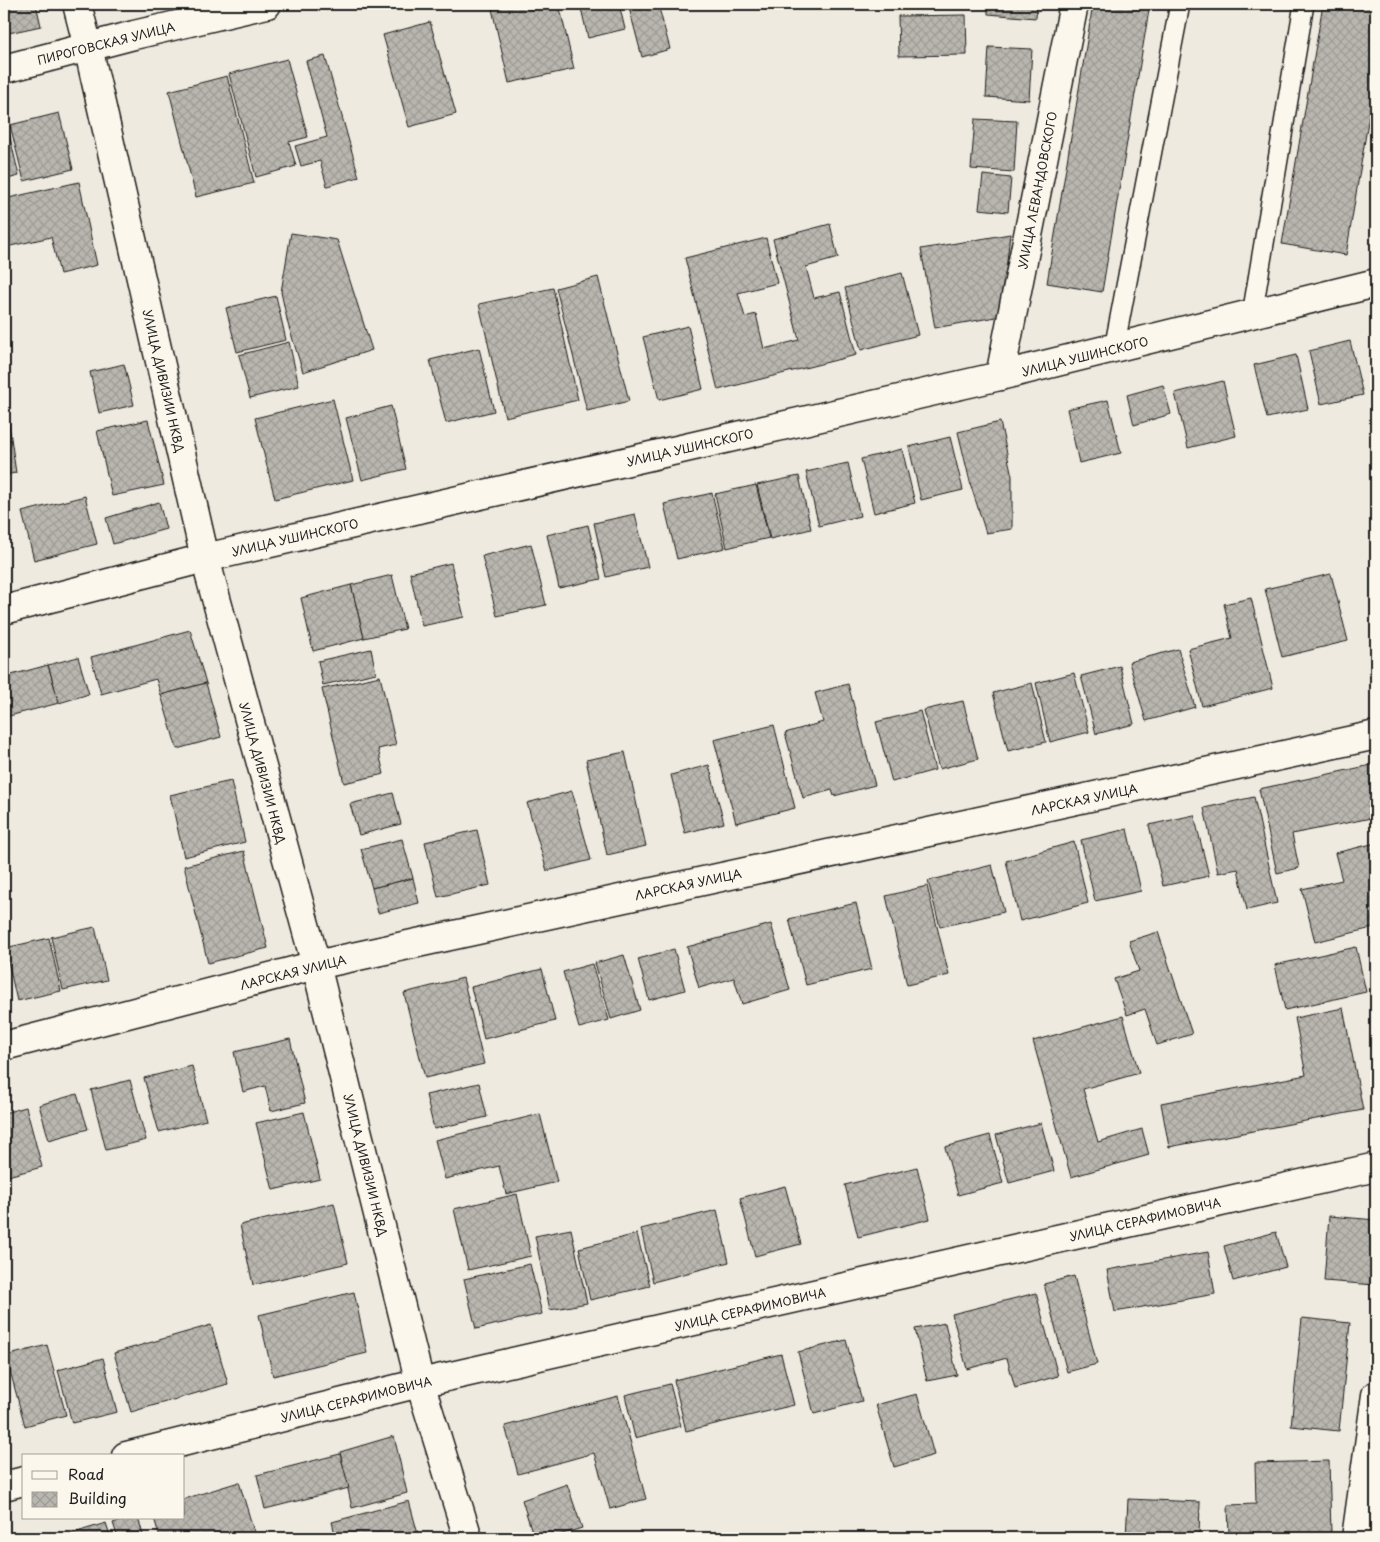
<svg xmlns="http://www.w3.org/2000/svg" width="1380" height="1542" viewBox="0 0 1380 1542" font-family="'Playpen Sans',sans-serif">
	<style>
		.building { fill: url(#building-cross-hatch); stroke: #1c1c1c }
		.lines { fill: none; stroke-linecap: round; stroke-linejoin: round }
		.service-casing { stroke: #1c1c1c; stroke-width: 22 }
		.minor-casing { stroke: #1c1c1c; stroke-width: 31 }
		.service { stroke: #fbf7ec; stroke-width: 19 }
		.minor { stroke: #fbf7ec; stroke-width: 28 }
		.labels { text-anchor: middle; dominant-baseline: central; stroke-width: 4; stroke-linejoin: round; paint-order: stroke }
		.street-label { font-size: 12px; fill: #1c1c1c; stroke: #fbf7ec }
	</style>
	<defs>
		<pattern id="building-cross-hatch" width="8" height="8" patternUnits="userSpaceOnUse" patternTransform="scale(1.25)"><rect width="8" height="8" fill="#b9b6af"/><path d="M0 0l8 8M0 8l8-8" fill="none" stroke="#9e9c96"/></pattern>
	</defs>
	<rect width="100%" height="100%" fill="#eeeadf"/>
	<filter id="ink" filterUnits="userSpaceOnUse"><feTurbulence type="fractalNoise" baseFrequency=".02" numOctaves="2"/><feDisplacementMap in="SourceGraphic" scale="10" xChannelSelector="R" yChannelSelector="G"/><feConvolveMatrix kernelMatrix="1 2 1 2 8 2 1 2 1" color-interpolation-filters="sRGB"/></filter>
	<g filter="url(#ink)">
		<!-- building -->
		<g class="building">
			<path d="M4,4H36L41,26L4,34Z"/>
			<path d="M515,4H559L574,69L509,83L492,9Z"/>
			<path d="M580,4H619L625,29L588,38Z"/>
			<path d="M628,4H658L670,49L642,57Z"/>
			<path d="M988,4H1037L1036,18L988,14Z"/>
			<path d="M1093,4H1150L1102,292L1047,283Z"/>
			<path d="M1323,4H1376V73L1346,255L1282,244Z"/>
			<path d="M966,15L967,55L899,56L898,16Z"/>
			<path d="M430,22L456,114L409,127L383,35Z"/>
			<path d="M989,47L1032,49L1029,100L986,97Z"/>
			<path d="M325,56L359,177L327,186L320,161L301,166L295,146L327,137L306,61Z"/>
			<path d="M287,59L308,137L289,142L296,166L256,177L229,74Z"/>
			<path d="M227,76L254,183L196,197L169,91Z"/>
			<path d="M59,113L73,169L24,181L10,125Z"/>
			<path d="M975,119L1017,121L1014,172L971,169Z"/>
			<path d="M9,133L19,176L4,180V134Z"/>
			<path d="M983,175L1011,178L1008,212L979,209Z"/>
			<path d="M79,182L97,265L60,274L51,237L6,247L4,239V199Z"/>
			<path d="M830,224L838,258L806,267L814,298L840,292L856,355L718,390L685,258L766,238L777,283L738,293L745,317L756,314L764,349L799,340L773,239Z"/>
			<path d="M291,233L337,240L372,350L303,372L288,324L281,292Z"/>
			<path d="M1010,234L1001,316L935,328L921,249Z"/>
			<path d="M902,273L918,335L861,350L845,288Z"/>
			<path d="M598,277L629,401L587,411L556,288Z"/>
			<path d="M553,288L578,400L505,417L479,304Z"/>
			<path d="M276,296L286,340L237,352L226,308Z"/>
			<path d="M688,326L703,389L659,400L643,337Z"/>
			<path d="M1350,341L1363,395L1321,404L1309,351Z"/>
			<path d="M289,342L299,386L250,398L239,355Z"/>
			<path d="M479,348L494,411L446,423L430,360Z"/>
			<path d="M1296,355L1308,409L1267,418L1254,365Z"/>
			<path d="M124,364L134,405L99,413L90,372Z"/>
			<path d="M1223,381L1236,436L1188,448L1175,393Z"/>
			<path d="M1163,385L1171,414L1134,425L1127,395Z"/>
			<path d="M333,399L353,480L275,499L255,418Z"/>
			<path d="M1108,400L1121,453L1079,463L1067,409Z"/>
			<path d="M6,403L16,473L4,475V404Z"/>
			<path d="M391,406L406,469L362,480L346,418Z"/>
			<path d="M148,420L164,485L112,496L97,431Z"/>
			<path d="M1000,422L1012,476V529L986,533L971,486L958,432Z"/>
			<path d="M950,437L963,490L921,500L909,447Z"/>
			<path d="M902,449L915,503L874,513L861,459Z"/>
			<path d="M848,463L860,516L819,526L806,472Z"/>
			<path d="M799,476L811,529L770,539L757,485Z"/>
			<path d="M756,485L769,538L727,548L715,494Z"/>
			<path d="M712,493L725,548L677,559L664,504Z"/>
			<path d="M85,496L97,544L34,560L22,512Z"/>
			<path d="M159,502L166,529L113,544L106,518Z"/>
			<path d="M635,514L648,567L606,577L594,523Z"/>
			<path d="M588,525L601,579L559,588L547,535Z"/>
			<path d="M531,544L546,605L497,616L482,556Z"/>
			<path d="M451,563L464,617L422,626L410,573Z"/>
			<path d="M1331,574L1348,641L1282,657L1265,589Z"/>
			<path d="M392,575L405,629L364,638L351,585Z"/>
			<path d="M351,585L364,638L313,651L301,598Z"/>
			<path d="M1251,598L1273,688L1202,706L1188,649L1232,638L1224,604Z"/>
			<path d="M190,630L206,683L161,695L156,679L101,694L91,657Z"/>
			<path d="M371,649L376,673L323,685L318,661Z"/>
			<path d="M1178,649L1195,707L1146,721L1129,662Z"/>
			<path d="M78,657L89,694L59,703L48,665Z"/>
			<path d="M48,665L59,703L5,717L4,677Z"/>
			<path d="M1120,666L1134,724L1096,734L1081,676Z"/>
			<path d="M1074,673L1089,732L1050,742L1036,683Z"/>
			<path d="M380,676L396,745L378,749L384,774L344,783L322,689Z"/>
			<path d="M206,683L221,737L177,749L161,695Z"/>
			<path d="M1032,683L1046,742L1008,751L993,693Z"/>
			<path d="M848,684L875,785L834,796L832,790L803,798L785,733L823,722L815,693Z"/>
			<path d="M963,701L978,759L939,769L924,710Z"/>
			<path d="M920,711L935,770L892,782L876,722Z"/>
			<path d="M774,725L795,808L736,823L714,740Z"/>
			<path d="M625,752L646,846L607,855L586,760Z"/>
			<path d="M1376,764V817L1292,834L1299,868L1277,873L1259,789Z"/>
			<path d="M709,765L724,823L685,833L671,775Z"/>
			<path d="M231,781L245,842L184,857L170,795Z"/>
			<path d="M572,791L591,860L547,871L527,803Z"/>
			<path d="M393,793L401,824L359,835L350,804Z"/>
			<path d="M1254,797L1277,903L1247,910L1238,869L1218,873L1204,808Z"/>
			<path d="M1194,815L1209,876L1163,886L1149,825Z"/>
			<path d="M1127,829L1141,891L1095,901L1081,840Z"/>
			<path d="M477,830L490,885L438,897L425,842Z"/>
			<path d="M402,839L413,878L372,888L361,849Z"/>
			<path d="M1074,842L1088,903L1020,921L1006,861Z"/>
			<path d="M1376,843V927L1315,942L1302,889L1342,880L1335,853Z"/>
			<path d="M244,851L268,948L208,963L184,866Z"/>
			<path d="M992,865L1004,912L940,927L928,881Z"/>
			<path d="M413,878L419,903L378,913L372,888Z"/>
			<path d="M927,886L949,975L907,985L886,896Z"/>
			<path d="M856,903L872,969L806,985L789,919Z"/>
			<path d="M771,924L790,990L742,1004L734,978L699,988L687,947Z"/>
			<path d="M95,927L107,980L63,990L51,937Z"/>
			<path d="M1158,932L1192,1034L1157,1045L1145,1009L1127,1015L1114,979L1139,971L1129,941Z"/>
			<path d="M49,938L61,991L17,1001L5,948Z"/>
			<path d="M1356,947L1366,992L1285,1010L1275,965Z"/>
			<path d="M674,949L685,990L649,1000L638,959Z"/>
			<path d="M624,955L640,1010L611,1019L595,963Z"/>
			<path d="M592,964L609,1020L579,1028L563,972Z"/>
			<path d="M542,969L555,1021L484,1039L471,987Z"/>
			<path d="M463,978L484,1064L425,1078L404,993Z"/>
			<path d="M1343,1008L1363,1110L1169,1147L1161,1103L1306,1075L1295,1018Z"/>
			<path d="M1123,1016L1139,1073L1083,1089L1098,1142L1142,1129L1149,1155L1071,1177L1033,1041Z"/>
			<path d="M290,1039L305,1103L271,1111L265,1086L243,1092L234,1052Z"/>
			<path d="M192,1066L206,1120L159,1132L144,1078Z"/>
			<path d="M130,1080L146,1140L106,1150L91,1090Z"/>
			<path d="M479,1083L487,1117L434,1129L426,1095Z"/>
			<path d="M77,1094L88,1129L49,1140L39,1105Z"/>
			<path d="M26,1107L42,1167L4,1177V1113Z"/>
			<path d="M304,1112L320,1179L273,1190L256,1123Z"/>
			<path d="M540,1114L557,1182L506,1194L499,1166L445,1179L435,1140Z"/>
			<path d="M1041,1123L1054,1171L1009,1183L996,1135Z"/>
			<path d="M990,1135L1003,1183L958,1195L945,1147Z"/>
			<path d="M917,1167L930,1219L858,1237L845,1185Z"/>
			<path d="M785,1186L801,1244L755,1256L740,1198Z"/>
			<path d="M517,1194L531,1256L468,1270L454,1209Z"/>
			<path d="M334,1203L348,1263L253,1285L240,1225Z"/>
			<path d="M717,1210L729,1262L653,1282L641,1229Z"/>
			<path d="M1329,1216L1376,1220L1375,1285L1324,1281Z"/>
			<path d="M571,1229L587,1303L550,1310L535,1236Z"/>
			<path d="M1276,1232L1286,1267L1233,1281L1224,1246Z"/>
			<path d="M637,1234L650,1286L590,1300L579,1248Z"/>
			<path d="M1208,1252L1215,1294L1115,1312L1107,1270Z"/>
			<path d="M530,1264L542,1314L476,1329L464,1279Z"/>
			<path d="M1074,1276L1097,1364L1067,1372L1044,1284Z"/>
			<path d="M354,1292L367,1353L273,1376L259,1315Z"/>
			<path d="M1036,1293L1058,1376L1015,1388L1007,1358L967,1369L952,1314Z"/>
			<path d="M1302,1318L1350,1323L1339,1431L1291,1426Z"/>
			<path d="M945,1323L957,1375L927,1381L915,1329Z"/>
			<path d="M211,1325L228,1384L131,1412L114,1353Z"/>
			<path d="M846,1340L862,1401L814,1414L798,1352Z"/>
			<path d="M47,1345L66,1415L25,1426L6,1356Z"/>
			<path d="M781,1354L794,1405L686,1431L674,1380Z"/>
			<path d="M103,1358L117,1412L72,1423L58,1370Z"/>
			<path d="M670,1384L681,1426L635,1438L625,1395Z"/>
			<path d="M917,1394L934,1455L894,1467L876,1405Z"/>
			<path d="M618,1396L646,1499L610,1509L594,1453L518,1474L505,1426Z"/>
			<path d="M394,1436L407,1493L352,1508L340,1452Z"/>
			<path d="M340,1454L349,1488L265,1509L257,1475Z"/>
			<path d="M1329,1461L1331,1533L1229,1536L1228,1505L1256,1504L1255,1463Z"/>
			<path d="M239,1482L256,1538H160L154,1518H184V1499Z"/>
			<path d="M567,1484L582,1528L549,1538H534L522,1500Z"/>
			<path d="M1128,1499L1200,1502L1199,1538H1126Z"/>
			<path d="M409,1501L419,1538H336L332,1522Z"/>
			<path d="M128,1518H138L144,1538H118L113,1523Z"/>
			<path d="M106,1523L111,1538H57Z"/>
			<path d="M1306,1535V1538H1248V1536Z"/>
		</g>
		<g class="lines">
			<defs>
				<g id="service">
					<path d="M1252,315L1304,4"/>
					<path d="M1114,349L1180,4"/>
				</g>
				<g id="minor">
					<path d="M77,4L88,47L205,558L316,965L420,1383L468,1538"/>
					<path d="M4,69L134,35L267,4"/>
					<path d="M1000,376L1074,4"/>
					<path d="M4,610L205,558L1000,376L1376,283"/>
					<path d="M4,1046L316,965L1376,735"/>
					<path d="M126,1456L420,1383L1376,1167"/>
					<path d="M4,1486L24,1481"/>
					<path d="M1356,1538L1376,1395"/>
				</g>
			</defs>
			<!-- service casing -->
			<use href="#service" class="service-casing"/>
			<!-- minor casing -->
			<use href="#minor" class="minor-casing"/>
			<!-- service -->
			<use href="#service" class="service"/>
			<!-- minor -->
			<use href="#minor" class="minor"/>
		</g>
	</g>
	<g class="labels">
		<!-- street labels -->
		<g class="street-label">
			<text transform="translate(106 43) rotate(-14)">ПИРОГОВСКАЯ УЛИЦА</text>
			<text transform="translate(1037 190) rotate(-79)">УЛИЦА ЛЕВАНДОВСКОГО</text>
			<text transform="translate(1085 356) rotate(-14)">УЛИЦА УШИНСКОГО</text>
			<text transform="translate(164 381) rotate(77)">УЛИЦА ДИВИЗИИ НКВД</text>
			<text transform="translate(690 447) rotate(-13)">УЛИЦА УШИНСКОГО</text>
			<text transform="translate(295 537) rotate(-13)">УЛИЦА УШИНСКОГО</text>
			<text transform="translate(263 773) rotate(75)">УЛИЦА ДИВИЗИИ НКВД</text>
			<text transform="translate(1084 799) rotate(-12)">ЛАРСКАЯ УЛИЦА</text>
			<text transform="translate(688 884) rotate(-12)">ЛАРСКАЯ УЛИЦА</text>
			<text transform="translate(293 972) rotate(-14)">ЛАРСКАЯ УЛИЦА</text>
			<text transform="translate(366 1165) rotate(76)">УЛИЦА ДИВИЗИИ НКВД</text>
			<text transform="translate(1145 1219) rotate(-13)">УЛИЦА СЕРАФИМОВИЧА</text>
			<text transform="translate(750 1309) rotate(-13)">УЛИЦА СЕРАФИМОВИЧА</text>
			<text transform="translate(356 1399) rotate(-14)">УЛИЦА СЕРАФИМОВИЧА</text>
		</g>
	</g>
	<!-- margin -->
	<rect width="1380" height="1542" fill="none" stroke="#fbf7ec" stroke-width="20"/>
	<rect x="10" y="10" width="1360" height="1522" fill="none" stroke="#1c1c1c" stroke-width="2" filter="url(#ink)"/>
	<!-- legend -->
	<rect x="22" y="1454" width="162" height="65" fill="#fbf7ec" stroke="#a29f99"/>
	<rect x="32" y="1471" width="25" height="8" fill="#fbf7ec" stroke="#a29f99"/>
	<text x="68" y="1480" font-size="15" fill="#1c1c1c">Road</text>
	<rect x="32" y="1492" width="25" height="15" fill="url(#building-cross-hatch)" stroke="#a29f99"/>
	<text x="68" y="1504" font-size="15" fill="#1c1c1c">Building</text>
</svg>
